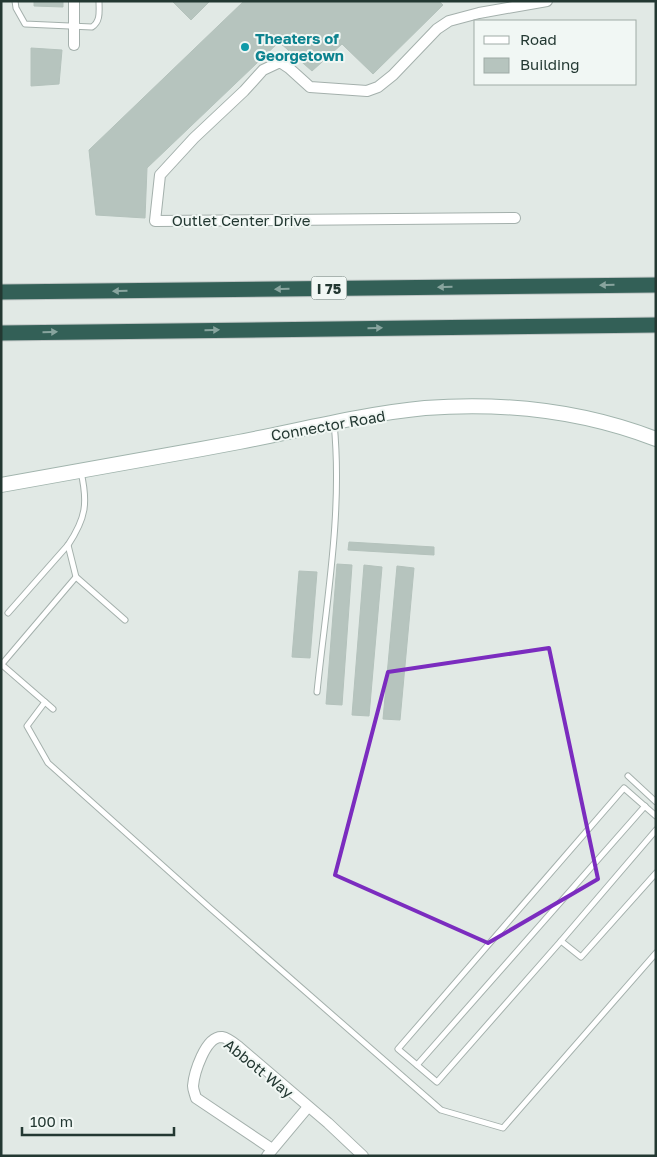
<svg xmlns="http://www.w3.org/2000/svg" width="657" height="1157" viewBox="0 0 657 1157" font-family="'Golos Text',sans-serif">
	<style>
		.building { fill: #b6c4be; stroke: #b4c2bc }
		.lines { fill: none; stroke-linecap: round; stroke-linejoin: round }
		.lane-casing { stroke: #a4b0ac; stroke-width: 7 }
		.street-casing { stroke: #a4b0ac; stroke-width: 12 }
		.secondary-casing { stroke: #a1b4ad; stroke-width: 16 }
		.highway-casing { stroke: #c1c7c6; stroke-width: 17 }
		.lane { stroke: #fff; stroke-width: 5 }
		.street { stroke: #fff; stroke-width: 10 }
		.secondary { stroke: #fff; stroke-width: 14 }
		.highway { stroke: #336057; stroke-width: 15 }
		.oneway { fill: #88a49e }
		.marked { fill: none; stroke: #7b2cbf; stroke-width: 4; stroke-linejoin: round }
		.culture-dot { fill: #0f9aa8; stroke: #f1f7f4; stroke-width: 2 }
		.labels { text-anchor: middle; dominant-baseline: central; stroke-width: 4; stroke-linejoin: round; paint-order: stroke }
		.shield { fill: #f1f7f4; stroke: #61716c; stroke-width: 1 }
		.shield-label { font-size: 14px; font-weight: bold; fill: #233832 }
		.culture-label { font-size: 15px; font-weight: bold; fill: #0d838f; stroke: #f1f7f4; text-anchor: start }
		.street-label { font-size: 15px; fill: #233832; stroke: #f1f7f4 }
	</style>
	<rect width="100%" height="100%" fill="#e1e9e5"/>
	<!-- building -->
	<g class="building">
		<path d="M34,1H63V7L34,6Z"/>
		<path d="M172,1H210L191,20Z"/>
		<path d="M244,1H439L443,5L373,74L342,44L312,71L279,42L147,168L145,218L96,215L89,150Z"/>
		<path d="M31,48L62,50L59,84L31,86Z"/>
		<path d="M349,542L434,547V555L348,550Z"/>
		<path d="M337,564L352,565L342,705L326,704Z"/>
		<path d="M364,565L382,567L369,716L352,715Z"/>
		<path d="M397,566L414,568L400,720L383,719Z"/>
		<path d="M299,571L317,572L310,658L292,657Z"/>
	</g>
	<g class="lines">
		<defs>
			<g id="lane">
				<path d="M15,1L16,8L25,24L92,27C101,21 99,11 99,1"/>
				<path d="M68,545L76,577"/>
				<path d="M8,613L68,545C86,518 88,503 81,472"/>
				<path d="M1,664L53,709"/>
				<path d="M2,664L76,577L125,620"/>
				<path d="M317,692C326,604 343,512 334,423"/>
				<path d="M45,702L27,726L48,763L210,908L441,1110L503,1128L656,953"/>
				<path d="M628,776L656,802"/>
				<path d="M656,816L624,788L398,1049L437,1082L561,941L656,830"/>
				<path d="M561,941L581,957L656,873"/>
				<path d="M417,1065L645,806"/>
			</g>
			<g id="street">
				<path d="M74,1V45"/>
				<path d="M515,218L155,221L160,175L194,138L244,91L263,70L280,62L289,68L310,87L367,91L378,87L393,75L437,29L449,21L479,13L547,1"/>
				<path d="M272,1149L196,1098C195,1094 193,1090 193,1086C194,1074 205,1036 222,1037C228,1038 234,1043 239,1047L328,1123L363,1156"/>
				<path d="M267,1156L308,1107"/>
			</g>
			<path id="secondary" d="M1,485C81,471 160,457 239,442C301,430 363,414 425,408C503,402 583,411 656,439"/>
			<g id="highway">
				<path d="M1,292L656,285"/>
				<path d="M1,333L656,325"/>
			</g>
		</defs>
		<!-- lane casing -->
		<use href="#lane" class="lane-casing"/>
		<!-- street casing -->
		<use href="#street" class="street-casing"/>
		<!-- secondary casing -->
		<use href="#secondary" class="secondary-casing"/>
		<!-- highway casing -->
		<use href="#highway" class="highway-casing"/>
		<!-- lane -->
		<use href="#lane" class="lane"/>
		<!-- street -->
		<use href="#street" class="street"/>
		<!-- secondary -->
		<use href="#secondary" class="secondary"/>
		<!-- highway -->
		<use href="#highway" class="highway"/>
	</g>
	<!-- one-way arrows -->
	<defs><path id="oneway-solid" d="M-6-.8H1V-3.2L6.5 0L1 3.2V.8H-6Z" transform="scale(1.25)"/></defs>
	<g class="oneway">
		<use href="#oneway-solid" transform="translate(607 285) rotate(179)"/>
		<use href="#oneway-solid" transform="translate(445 287) rotate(179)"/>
		<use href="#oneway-solid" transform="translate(282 289) rotate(179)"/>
		<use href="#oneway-solid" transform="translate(120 291) rotate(179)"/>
		<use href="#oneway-solid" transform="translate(375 328) rotate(-1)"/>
		<use href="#oneway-solid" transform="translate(212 330) rotate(-1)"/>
		<use href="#oneway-solid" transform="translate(50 332) rotate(-1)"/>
	</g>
	<!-- marked area -->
	<path class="marked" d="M549,648L598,879L488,943L335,875L388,672Z"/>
	<!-- markers -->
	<circle class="culture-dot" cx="245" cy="47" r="5"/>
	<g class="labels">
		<!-- shield labels -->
		<rect class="shield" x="311.5" y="276.5" width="35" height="23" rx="4"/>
		<g class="shield-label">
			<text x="329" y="288">I 75</text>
		</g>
		<!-- culture labels -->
		<g class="culture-label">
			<text x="255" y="38">Theaters of<tspan x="255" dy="17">Georgetown</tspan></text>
		</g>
		<!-- street labels -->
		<g class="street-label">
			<text x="241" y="220">Outlet Center Drive</text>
			<text transform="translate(328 425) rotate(-10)">Connector Road</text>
			<text transform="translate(259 1068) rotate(39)">Abbott Way</text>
		</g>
	</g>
	<!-- border -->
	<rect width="657" height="1157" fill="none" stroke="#233832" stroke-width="5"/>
	<!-- legend -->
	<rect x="474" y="20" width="162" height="65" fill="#f1f7f4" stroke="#9faba6"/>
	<rect x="484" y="36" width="25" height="8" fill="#ffffff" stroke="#9faba6"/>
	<text x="520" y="45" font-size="15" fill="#233832">Road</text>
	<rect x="484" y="58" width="25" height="15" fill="#b6c4be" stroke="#9faba6"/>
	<text x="520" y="70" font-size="15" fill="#233832">Building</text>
	<!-- scale -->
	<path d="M22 1127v8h152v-8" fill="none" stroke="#233832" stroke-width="2.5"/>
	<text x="30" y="1127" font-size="15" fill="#233832" stroke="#f1f7f4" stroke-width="4" paint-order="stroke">100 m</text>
</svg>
